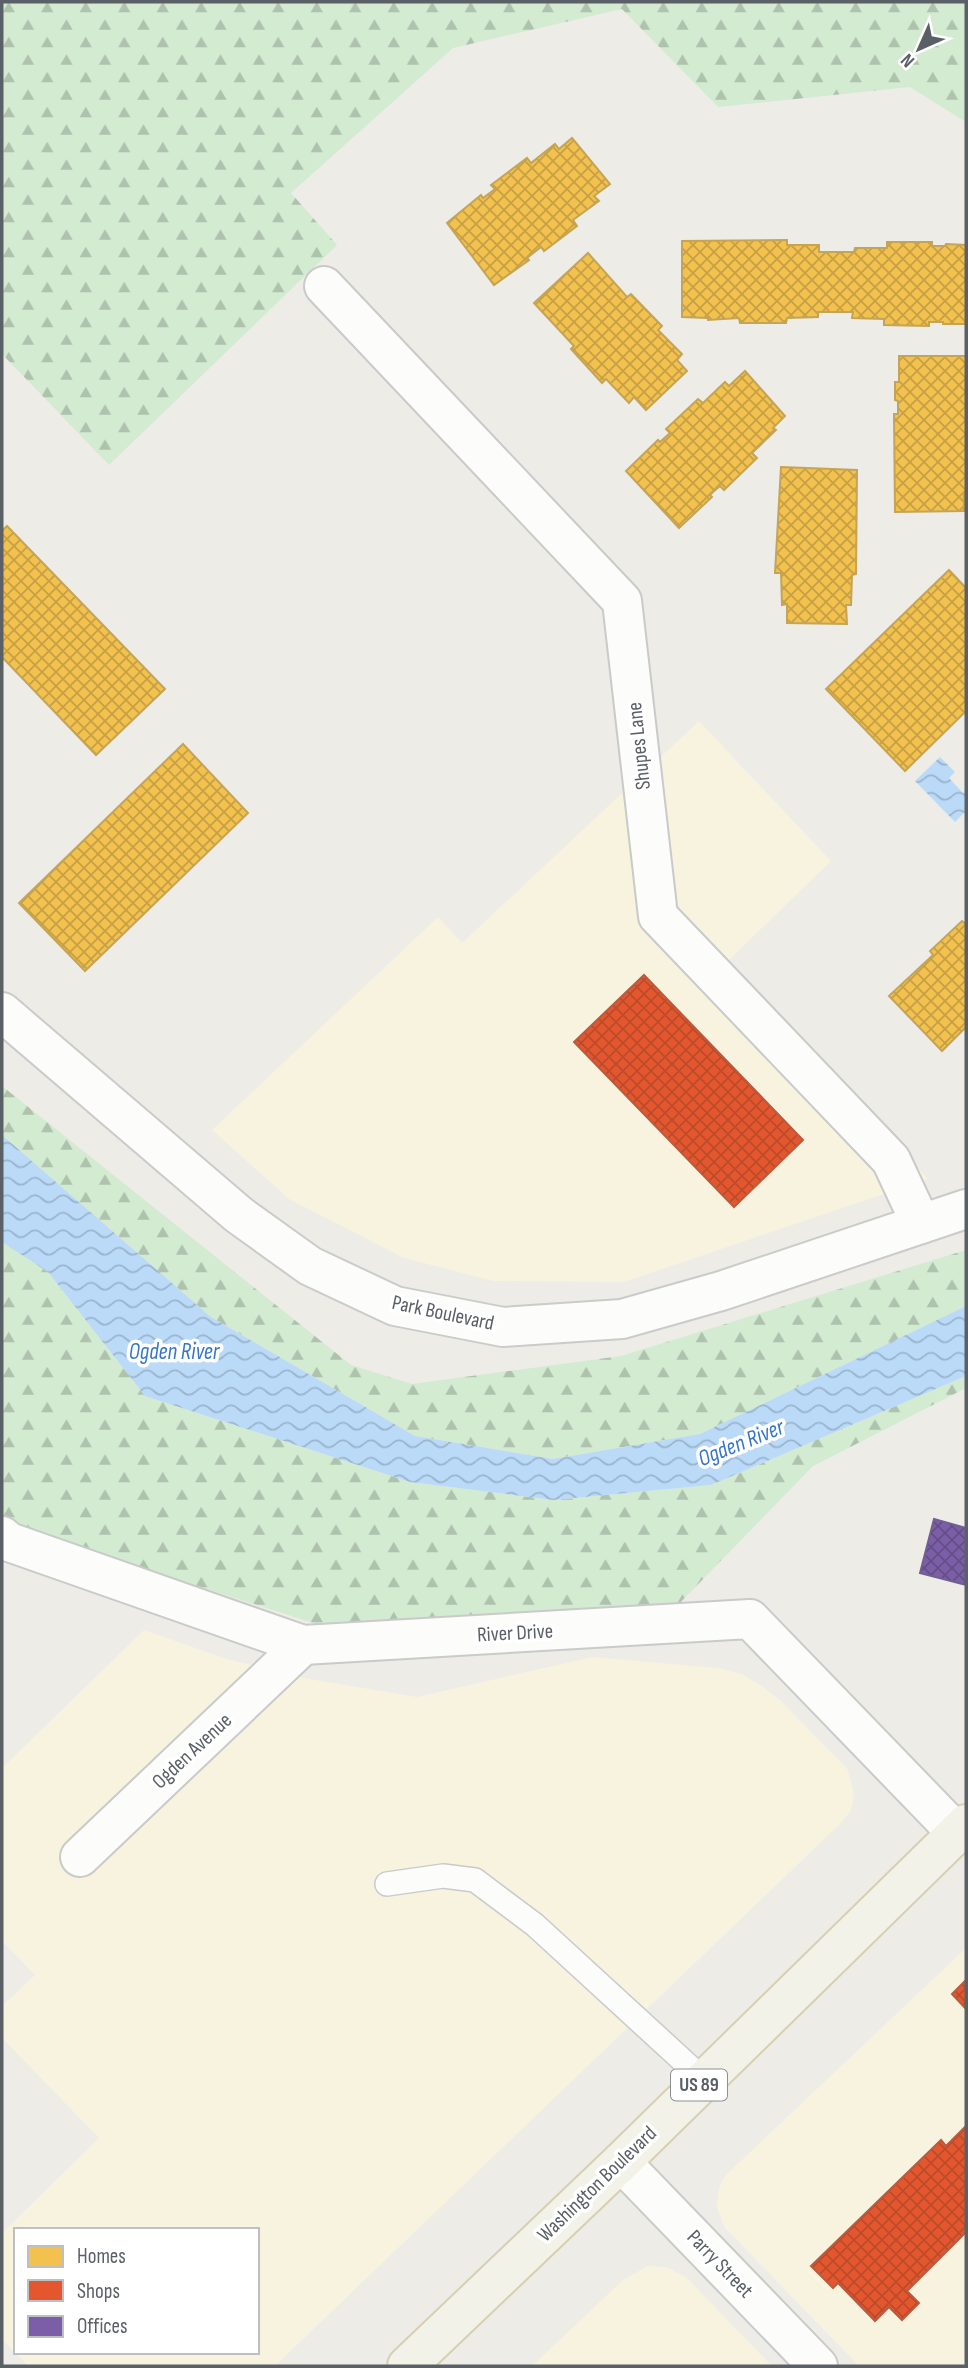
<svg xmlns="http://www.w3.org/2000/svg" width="968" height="2368" viewBox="0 0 968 2368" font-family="'Sofia Sans Condensed',sans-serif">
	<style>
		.commercial { fill: #f7f3df; fill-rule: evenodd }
		.forest { fill: url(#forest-firs) }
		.water { fill: url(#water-waves) }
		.homes { fill: url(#homes-cross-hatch); stroke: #c5a455; stroke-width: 2 }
		.shops { fill: url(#shops-cross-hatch); stroke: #bb5a3f; stroke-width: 2 }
		.offices { fill: url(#offices-cross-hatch); stroke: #715f94; stroke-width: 2 }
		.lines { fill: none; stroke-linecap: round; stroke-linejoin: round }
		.lane-casing { stroke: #c9cac9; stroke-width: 26 }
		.street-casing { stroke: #c9cac9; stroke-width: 42 }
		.secondary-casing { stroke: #cacbca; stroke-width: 42 }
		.primary-casing { stroke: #d7cfb2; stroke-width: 42 }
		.lane { stroke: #fcfcfb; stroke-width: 23 }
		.street { stroke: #fcfcfb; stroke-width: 38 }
		.secondary { stroke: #fcfcfb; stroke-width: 38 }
		.primary { stroke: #f3f2e8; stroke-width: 38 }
		.labels { text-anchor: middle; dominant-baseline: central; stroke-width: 7; stroke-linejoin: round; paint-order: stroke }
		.shield { fill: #fff; stroke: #8c9094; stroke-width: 2 }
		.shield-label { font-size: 19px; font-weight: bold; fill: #5b6066 }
		.street-label { font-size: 21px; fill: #5b6066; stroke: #fff }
		.water-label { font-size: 23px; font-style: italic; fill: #3776c6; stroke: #fff }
	</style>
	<defs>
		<pattern id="forest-firs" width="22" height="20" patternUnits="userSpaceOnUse" patternTransform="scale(1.75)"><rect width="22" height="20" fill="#d3ebd1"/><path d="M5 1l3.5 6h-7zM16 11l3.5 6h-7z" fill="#aec2ad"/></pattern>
		<pattern id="water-waves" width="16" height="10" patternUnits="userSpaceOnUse" patternTransform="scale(1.75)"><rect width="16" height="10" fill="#badaf8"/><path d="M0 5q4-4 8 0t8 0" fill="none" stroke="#9ab4cd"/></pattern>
		<pattern id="homes-cross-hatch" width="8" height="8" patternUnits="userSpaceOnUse" patternTransform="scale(1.75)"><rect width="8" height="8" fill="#f2c14e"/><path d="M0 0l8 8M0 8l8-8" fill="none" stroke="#c7a045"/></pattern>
		<pattern id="shops-cross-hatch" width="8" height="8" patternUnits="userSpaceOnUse" patternTransform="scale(1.75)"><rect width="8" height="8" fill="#e4572e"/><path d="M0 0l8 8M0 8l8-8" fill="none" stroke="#bc4b2b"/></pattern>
		<pattern id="offices-cross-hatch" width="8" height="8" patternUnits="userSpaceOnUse" patternTransform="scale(1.75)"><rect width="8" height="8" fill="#7b5ea7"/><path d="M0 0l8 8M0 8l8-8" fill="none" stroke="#634e85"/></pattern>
	</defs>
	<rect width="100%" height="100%" fill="#edece6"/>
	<!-- commercial -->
	<g class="commercial">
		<path d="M699,721L831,861L727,962L928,1179L624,1282L493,1281L404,1258L289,1199L212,1130L438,917L462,943Z"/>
		<path d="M144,1630L227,1659L309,1679L417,1697L592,1657L718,1668L742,1674L762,1686L780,1700L847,1768L853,1788L854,1799L850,1812L841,1823L275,2366H28L2,2339V2233L99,2138L2,2038V2006L35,1975L2,1941V1768ZM16,2230H257V2352H16Z"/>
		<path d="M966,1948V2366H859L725,2228L717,2208L718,2192L722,2180L729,2172Z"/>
		<path d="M648,2266L667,2267L687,2278L772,2366H532L624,2279Z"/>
	</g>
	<!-- forest -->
	<g class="forest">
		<path d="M2,2H966V122L910,87L718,107L622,9L453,48L291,193L337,245L109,465L2,354Z"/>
		<path d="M2,1086L351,1365L412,1384L621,1356L966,1250V1306L700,1434L553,1459L415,1436L211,1317L2,1135Z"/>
		<path d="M2,1242L48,1272L145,1396L410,1482L553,1500L711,1485L966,1376V1388L813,1466L675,1608L319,1625L15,1527L2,1514Z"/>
	</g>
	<!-- water -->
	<g class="water">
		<path d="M940,757L955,772L949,778L963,793L966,790V811L955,822L915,781Z"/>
		<path d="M2,1135L211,1317L415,1436L553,1459L700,1434L966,1306V1376L711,1485L553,1500L410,1482L145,1396L48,1272L2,1242Z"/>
	</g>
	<!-- homes -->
	<g class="homes">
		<path d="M572,138L610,184L594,196L599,201L573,220L577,226L544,251L541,247L527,258L529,260L494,285L447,223L481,195L483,198L495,189L491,185L527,158L531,163L555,144L559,149Z"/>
		<path d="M787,240V245H819V252H854L855,248H887V242H932V246H945L946,244L966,245V324H943V322H929V326L884,325V319L852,318L853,312H818V317L787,318L786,323H740L739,318L708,320V318L682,317V241Z"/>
		<path d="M588,253L627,297L631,294L662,326L658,330L682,354L677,360L687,371L646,410L634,397L629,403L606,379L602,383L571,349L574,346L534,303Z"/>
		<path d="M899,356H966V493H964V511L895,512L894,414H898V401L895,400V382H899Z"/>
		<path d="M745,371L785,416L773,428L776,430L752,453L757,458L724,490L720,486L713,492L710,495L712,497L679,528L626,471L658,440L660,442L670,433L666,429L698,399L703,403L725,382L729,386Z"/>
		<path d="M781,467L857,470L856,574L852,575L851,605H846L847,624L787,623V604L782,605L781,573H775Z"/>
		<path d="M7,526L165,689L96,755L2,657V531Z"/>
		<path d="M949,570L966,588V711L905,771L826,689Z"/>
		<path d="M183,744L248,813L85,971L19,903Z"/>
		<path d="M962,921L966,924V1027L942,1051L889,996L933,955L930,951Z"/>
	</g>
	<!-- shops -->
	<g class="shops">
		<path d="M644,975L803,1140L734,1207L574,1042Z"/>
		<path d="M966,1980V2009L952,1994Z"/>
		<path d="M966,2126V2232L907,2291L919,2303L902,2320L889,2307L875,2321L838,2283L833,2288L811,2266L941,2140L946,2146Z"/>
	</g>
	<!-- offices -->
	<path class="offices" d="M934,1519L966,1528V1585L920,1573Z"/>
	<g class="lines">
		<defs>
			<path id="lane" d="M387,1884L443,1876L475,1880L535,1925L704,2080"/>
			<g id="street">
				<path d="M324,286L622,601L658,916L891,1160L921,1224"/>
				<path d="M2,1536L9,1542L303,1645L750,1619L957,1833"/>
				<path d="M80,1857L303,1645"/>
				<path d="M621,2162L818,2366"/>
			</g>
			<path id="secondary" d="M2,1012L239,1215L310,1266L395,1306L503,1327L622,1319L721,1291L966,1209"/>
			<path id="primary" d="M407,2366L621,2162L966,1824"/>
		</defs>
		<!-- lane casing -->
		<use href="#lane" class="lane-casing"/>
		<!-- street casing -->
		<use href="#street" class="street-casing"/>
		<!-- secondary casing -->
		<use href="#secondary" class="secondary-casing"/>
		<!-- primary casing -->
		<use href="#primary" class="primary-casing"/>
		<!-- lane -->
		<use href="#lane" class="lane"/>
		<!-- street -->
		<use href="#street" class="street"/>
		<!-- secondary -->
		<use href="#secondary" class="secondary"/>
		<!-- primary -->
		<use href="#primary" class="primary"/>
	</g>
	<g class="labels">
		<!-- shield labels -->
		<rect class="shield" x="671" y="2069.5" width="56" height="31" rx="5"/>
		<g class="shield-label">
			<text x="699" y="2085">US 89</text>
		</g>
		<!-- street labels -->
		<g class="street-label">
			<text transform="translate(639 746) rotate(-96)">Shupes Lane</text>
			<text transform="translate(443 1313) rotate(12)">Park Boulevard</text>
			<text transform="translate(515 1633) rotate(-3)">River Drive</text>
			<text transform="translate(192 1751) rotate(-43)">Ogden Avenue</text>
			<text transform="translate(597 2184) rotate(-44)">Washington Boulevard</text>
			<text transform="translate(720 2264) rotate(46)">Parry Street</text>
		</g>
		<!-- water labels -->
		<g class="water-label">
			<text x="174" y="1352">Ogden River</text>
			<text transform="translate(741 1443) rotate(-22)">Ogden River</text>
		</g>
	</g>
	<!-- border -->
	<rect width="968" height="2368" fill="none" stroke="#5b6066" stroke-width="7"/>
	<!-- legend -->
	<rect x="14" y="2228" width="245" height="126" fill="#ffffff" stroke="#bdbfc2" stroke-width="2"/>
	<rect x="28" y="2246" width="35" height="21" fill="#f2c14e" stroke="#bdbfc2" stroke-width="2"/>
	<text x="77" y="2263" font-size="21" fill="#5b6066">Homes</text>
	<rect x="28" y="2280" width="35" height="21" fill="#e4572e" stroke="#bdbfc2" stroke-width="2"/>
	<text x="77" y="2298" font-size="21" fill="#5b6066">Shops</text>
	<rect x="28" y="2316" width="35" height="21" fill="#7b5ea7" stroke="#bdbfc2" stroke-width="2"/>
	<text x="77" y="2333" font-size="21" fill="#5b6066">Offices</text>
	<!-- north arrow -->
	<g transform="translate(919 49) rotate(225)" stroke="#ffffff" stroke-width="5" paint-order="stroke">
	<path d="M0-5L12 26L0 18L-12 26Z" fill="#5b6066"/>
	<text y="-10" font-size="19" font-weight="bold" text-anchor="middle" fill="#5b6066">N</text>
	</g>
</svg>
